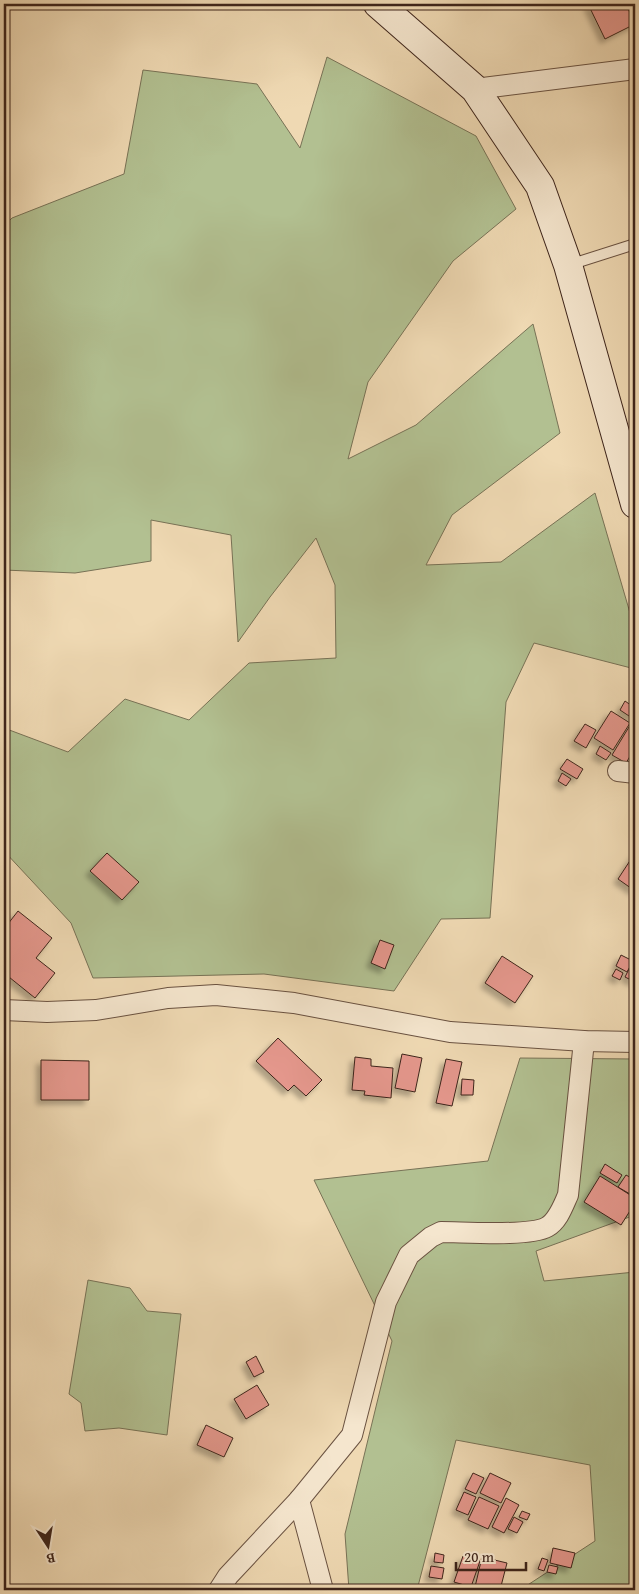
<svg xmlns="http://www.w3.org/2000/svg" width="639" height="1594" viewBox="0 0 639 1594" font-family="'Gentium Book Plus',serif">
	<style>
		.green { fill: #b2c091; stroke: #787256 }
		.building { fill: #e4978c; stroke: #3e251b; filter: url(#shadow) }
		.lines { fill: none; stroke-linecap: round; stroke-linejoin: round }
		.lane-casing { stroke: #6a5241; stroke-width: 12 }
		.street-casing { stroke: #6a5241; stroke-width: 22 }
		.secondary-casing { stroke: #3e251b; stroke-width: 30 }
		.lane { stroke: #f5e6ce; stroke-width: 10 }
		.street { stroke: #f5e6ce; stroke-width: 20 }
		.secondary { stroke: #f5e6ce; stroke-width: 28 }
	</style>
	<defs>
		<filter id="shadow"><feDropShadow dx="-4.5" dy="4.5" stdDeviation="2.5" flood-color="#0004"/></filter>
	</defs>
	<rect width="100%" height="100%" fill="#efd9b3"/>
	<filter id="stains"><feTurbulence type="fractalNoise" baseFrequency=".004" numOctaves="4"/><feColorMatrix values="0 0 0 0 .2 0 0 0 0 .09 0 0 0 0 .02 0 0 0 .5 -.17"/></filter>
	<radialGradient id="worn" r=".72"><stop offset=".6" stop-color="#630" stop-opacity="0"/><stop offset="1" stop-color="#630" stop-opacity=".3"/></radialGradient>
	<!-- green -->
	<g class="green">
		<path d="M327,57L476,136L516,209L453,261L368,382L348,459L416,425L533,324L560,433L452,515L426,565L501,562L595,493L635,630V669L534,643L506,702L490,918L441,919L394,991L264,974L93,978L71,923L4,851V728L68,752L125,699L189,720L249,663L336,658L335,585L316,538L270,597L238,642L231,535L151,520V561L75,573L4,570V226L12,218L124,174L143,70L257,84L300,148Z"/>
		<path d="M520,1058L635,1059V1215L536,1251L544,1281L635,1272V1590H520L595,1541L590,1465L456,1440L417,1590H349L345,1534L392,1341L314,1180L488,1161Z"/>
		<path d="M88,1280L130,1288L147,1311L181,1314L167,1435L119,1428L85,1431L81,1403L69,1394Z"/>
	</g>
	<!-- building -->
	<g class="building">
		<path d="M588,4H626L635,24L605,39Z"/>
		<path d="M625,701L635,708V720L620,710Z"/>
		<path d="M611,711L630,723L613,750L594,738Z"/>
		<path d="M632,722L635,724V748L626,763L612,755Z"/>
		<path d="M585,724L596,730L586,748L574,741Z"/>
		<path d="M600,746L611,753L606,760L596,754Z"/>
		<path d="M635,754V769L628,764Z"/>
		<path d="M567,759L583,769L577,779L560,769Z"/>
		<path d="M562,773L571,779L566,786L558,781Z"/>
		<path d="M107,853L139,882L122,900L90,871Z"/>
		<path d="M635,853V891L618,879Z"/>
		<path d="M18,911L52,938L36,958L55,973L35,998L4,973V929Z"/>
		<path d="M380,940L394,945L385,969L371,963Z"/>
		<path d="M621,955L633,961L627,972L616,966Z"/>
		<path d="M502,956L533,976L515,1003L485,983Z"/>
		<path d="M616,969L623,973L620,980L612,976Z"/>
		<path d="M629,969L635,972V982L625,977Z"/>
		<path d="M278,1038L322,1080L306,1096L294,1085L288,1091L256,1061Z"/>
		<path d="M402,1054L422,1058L415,1092L395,1088Z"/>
		<path d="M355,1057L371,1059V1066L393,1068L391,1098L364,1095L365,1091L352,1090Z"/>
		<path d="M446,1059L462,1062L452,1106L436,1103Z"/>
		<path d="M41,1060L89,1061V1100H41Z"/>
		<path d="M462,1079L474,1080L473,1095H461Z"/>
		<path d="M605,1164L622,1175L617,1183L600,1173Z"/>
		<path d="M626,1175L635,1180V1197L618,1187Z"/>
		<path d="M600,1176L635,1198V1203L621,1225L584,1202Z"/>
		<path d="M256,1356L264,1372L254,1377L246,1362Z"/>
		<path d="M257,1385L269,1405L246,1419L234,1399Z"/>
		<path d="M206,1425L233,1438L224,1457L197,1445Z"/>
		<path d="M473,1473L484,1478L476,1494L465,1489Z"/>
		<path d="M490,1473L511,1483L501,1503L480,1493Z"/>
		<path d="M464,1492L476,1497L468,1515L456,1510Z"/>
		<path d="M479,1497L499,1506L488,1529L468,1520Z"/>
		<path d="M506,1498L519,1505L504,1533L492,1527Z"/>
		<path d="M522,1511L530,1514L527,1520L519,1517Z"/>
		<path d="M514,1517L523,1522L517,1533L508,1529Z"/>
		<path d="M553,1548L575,1553L571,1568L550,1563Z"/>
		<path d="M435,1553L444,1555L443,1563L434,1562Z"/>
		<path d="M463,1556L480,1561L471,1587L454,1582Z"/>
		<path d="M482,1557L507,1563L500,1590L475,1587Z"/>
		<path d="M542,1558L548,1560L544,1571L538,1569Z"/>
		<path d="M549,1565L558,1567L556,1574L547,1572Z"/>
		<path d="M431,1566L444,1568L442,1579L429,1577Z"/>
	</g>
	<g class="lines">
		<defs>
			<path id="lane" d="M569,265L635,244"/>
			<g id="street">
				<path d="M475,89L635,69"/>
				<path d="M618,771L635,773"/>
				<path d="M4,1010L47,1012L96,1010L168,998L216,995L294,1003L450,1032L584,1041L635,1042"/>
				<path d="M299,1500L323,1590"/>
				<path d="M219,1590L228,1576L299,1500L352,1435L386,1302L409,1255L431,1237L441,1232C464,1232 529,1237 547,1227C558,1221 563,1206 568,1195L584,1041"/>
			</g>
			<path id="secondary" d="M378,4L475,89L540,186L568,265L635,504"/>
		</defs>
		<!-- lane casing -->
		<use href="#lane" class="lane-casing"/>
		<!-- street casing -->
		<use href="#street" class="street-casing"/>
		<!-- secondary casing -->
		<use href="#secondary" class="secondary-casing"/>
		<!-- lane -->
		<use href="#lane" class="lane"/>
		<!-- street -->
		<use href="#street" class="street"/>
		<!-- secondary -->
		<use href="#secondary" class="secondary"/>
	</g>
	<!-- margin -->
	<rect width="639" height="1594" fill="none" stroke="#efd9b3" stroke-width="20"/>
	<rect x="5" y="5" width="629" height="1584" fill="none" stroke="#3e251b" stroke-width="2.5"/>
	<rect x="10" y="10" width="619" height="1574" fill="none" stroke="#3e251b"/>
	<!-- north arrow -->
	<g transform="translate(48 1546) rotate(168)" stroke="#f5e6ce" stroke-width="4" paint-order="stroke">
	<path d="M0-4L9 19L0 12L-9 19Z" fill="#3e251b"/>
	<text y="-8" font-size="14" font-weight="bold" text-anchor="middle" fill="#3e251b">B</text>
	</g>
	<!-- scale -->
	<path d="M456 1562v8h70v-8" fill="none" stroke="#3e251b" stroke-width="2.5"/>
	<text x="464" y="1562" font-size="15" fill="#3e251b" stroke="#f5e6ce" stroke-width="4" paint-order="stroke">20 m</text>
	<rect width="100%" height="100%" filter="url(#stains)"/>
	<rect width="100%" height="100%" fill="url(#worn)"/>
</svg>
